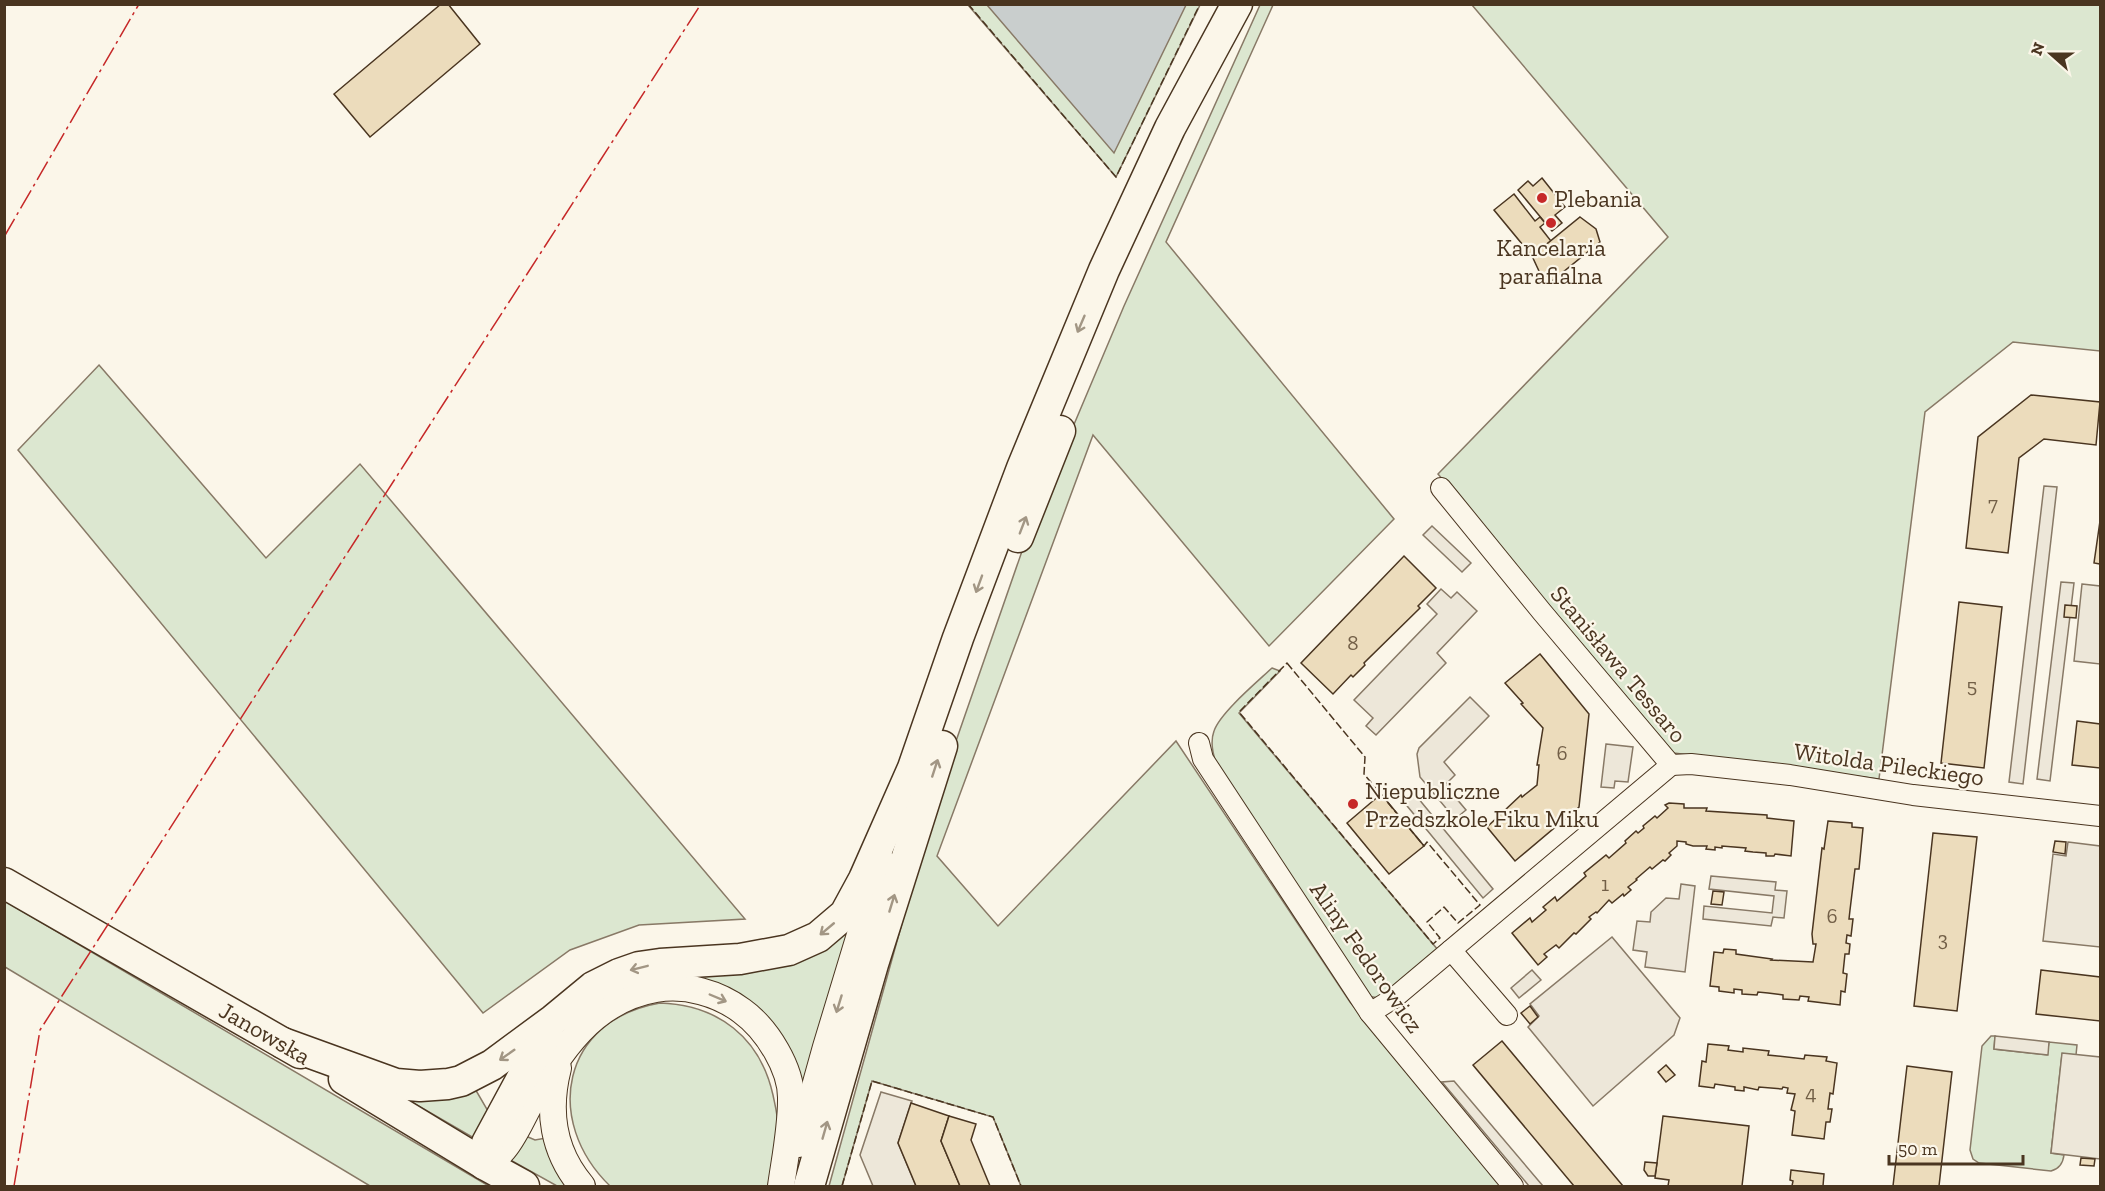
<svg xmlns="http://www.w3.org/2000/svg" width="2105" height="1191" viewBox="0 0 2105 1191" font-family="'Zilla Slab',serif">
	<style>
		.green { fill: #dce7d0; stroke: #887966; stroke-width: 1.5 }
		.parking { fill: #ede7d9; stroke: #887966; stroke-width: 1.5 }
		.water { fill: #c9cecd; stroke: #887966; stroke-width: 1.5 }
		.building { fill: #ecdcbc; stroke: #4a3520; stroke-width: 1.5 }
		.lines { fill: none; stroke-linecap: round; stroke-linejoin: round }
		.minor-casing { stroke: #4a3520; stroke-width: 22 }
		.major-casing { stroke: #4a3520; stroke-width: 28 }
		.highway-casing { stroke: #4a3520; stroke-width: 33 }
		.minor { stroke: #fbf6e9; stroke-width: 20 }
		.major { stroke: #fbf6e9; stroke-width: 26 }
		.highway { stroke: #fbf6e9; stroke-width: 30 }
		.fence { stroke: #4a3520; stroke-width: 1.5; stroke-dasharray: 8 3; stroke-linecap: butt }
		.power { stroke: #c62828; stroke-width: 1.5; stroke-dasharray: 21 4.5 3 4.5; stroke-linecap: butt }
		.oneway { stroke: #a29684 }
		.poi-dot { fill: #c62828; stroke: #fbf6e9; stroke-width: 2 }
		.labels { text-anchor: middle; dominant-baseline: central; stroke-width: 4.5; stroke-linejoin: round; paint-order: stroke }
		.number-label { font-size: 21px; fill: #725f47 }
		.poi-label { font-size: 24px; fill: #4a3520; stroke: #fbf6e9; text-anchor: start }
		.street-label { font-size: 24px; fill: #4a3520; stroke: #fbf6e9 }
	</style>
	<rect width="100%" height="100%" fill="#fbf6e9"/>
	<!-- green -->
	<g class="green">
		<path d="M968,5H1200L1116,177Z"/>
		<path d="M1260,5H1273L1166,242L1394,519L1269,646L1093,435L937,856L998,926L1176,741L1350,1002L1503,1186H1021L993,1117L872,1081L842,1186H829L939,790L1029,531L1124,306Z"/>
		<path d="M1472,5H2100V351L2013,342L1925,412L1879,779L1674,753L1438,474L1668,237Z"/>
		<path d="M99,365L266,558L360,464L745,919L639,925L570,950L483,1013L18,450Z"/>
		<path d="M1272,668L1280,671L1239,713L1438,950L1379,998L1367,996L1216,764C1213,753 1210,742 1214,731C1220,713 1257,682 1272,668Z"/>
		<path d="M5,901L489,1186H370L5,967Z"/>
		<path d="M857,915L803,1099L796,1068L693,980L559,1042L561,1027L692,970Z"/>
		<path d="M660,1003C718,1005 760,1037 773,1095C775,1105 778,1116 778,1127C777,1147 773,1167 768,1186H610C543,1121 561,1020 660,1003Z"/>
		<path d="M1991,1036H1995L1994,1049L2047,1055L2049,1042L2077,1045L2076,1055L2062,1054L2051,1153L2064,1155C2063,1163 2059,1169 2051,1171L1979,1163L1973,1159L1970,1150L1982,1046Z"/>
		<path d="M474,1087L488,1111L479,1141L403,1097Z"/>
		<path d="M521,1134L535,1140L546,1138L570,1186H557L507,1158Z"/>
	</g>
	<!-- parking -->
	<g class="parking">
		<path d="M2044,486L2057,487L2023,784L2009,782Z"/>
		<path d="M1432,526L1471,563L1462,572L1423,535Z"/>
		<path d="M2061,582L2074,583L2050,781L2037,779Z"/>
		<path d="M2082,584L2100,586V664L2074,661Z"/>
		<path d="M1441,589L1451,598L1457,592L1477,611L1437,653L1446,663L1376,735L1366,726L1373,718L1354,700L1437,614L1427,604Z"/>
		<path d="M1470,697L1489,716L1444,762L1455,775L1445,785L1466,810L1455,819L1420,777L1417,754L1419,748Z"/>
		<path d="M1606,744L1633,747L1628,782L1615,781L1614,788L1601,787Z"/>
		<path d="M1413,792L1493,889L1483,898L1403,801Z"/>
		<path d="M2068,842L2100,846V947L2043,941L2053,854L2066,856Z"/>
		<path d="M1711,876L1776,882L1775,890L1787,891L1784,918L1773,917L1771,926L1703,919L1704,906L1772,913L1774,896L1709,889Z"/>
		<path d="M1681,884L1695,886L1685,972L1645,967L1647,952L1633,950L1637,921L1650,922L1651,912L1666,898L1679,899Z"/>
		<path d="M1612,937L1680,1018L1674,1035L1593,1106L1528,1027L1539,1016L1530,1004Z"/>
		<path d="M1532,970L1541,980L1519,998L1511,988Z"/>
		<path d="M1995,1036L2049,1042L2048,1055L1994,1049Z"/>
		<path d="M2062,1053L2100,1057V1159L2051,1153Z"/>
		<path d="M1454,1081L1543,1186H1529L1442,1082Z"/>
		<path d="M881,1092L912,1101L898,1143L916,1186H873L860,1155Z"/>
	</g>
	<!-- water -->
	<path class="water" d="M987,5H1186L1114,153Z"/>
	<!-- building -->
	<g class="building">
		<path d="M441,4H448L480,44L370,137L334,94Z"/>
		<path d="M1542,178L1565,207L1555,215L1562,223L1552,231L1518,190L1528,181L1533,186Z"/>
		<path d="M1514,194L1535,221L1540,217L1545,223L1540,227L1551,241L1532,256L1494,210Z"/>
		<path d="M1580,217L1596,229L1600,242L1552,281L1539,271L1532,256Z"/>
		<path d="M2031,395L2100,402L2096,445L2044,439L2019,458L2008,553L1966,548L1978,437Z"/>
		<path d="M2100,521V564L2094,563Z"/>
		<path d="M1404,556L1436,588L1418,606L1420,608L1364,663L1365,665L1353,677L1351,675L1333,694L1301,663Z"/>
		<path d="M1959,602L2002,607L1984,768L1941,763Z"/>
		<path d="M2065,605L2077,606L2076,618L2064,617Z"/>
		<path d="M1540,654L1589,714L1579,807L1515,861L1487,827L1521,795L1522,797L1537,785L1539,765H1537L1543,728L1521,704L1523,703L1505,683Z"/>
		<path d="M2077,721L2100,724V768L2072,765Z"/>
		<path d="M1381,794L1424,846L1389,874L1347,823Z"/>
		<path d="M1669,803L1684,804V808H1707L1706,811L1767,815V818L1794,821L1791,856L1775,854L1774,856H1766V853L1753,852L1745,851L1746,848L1722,846V848L1715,847V850L1706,849L1707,846H1693L1686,844V842L1677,841V846L1669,853L1671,855L1665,861L1663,860L1652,869L1650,867L1636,879L1637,880L1628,887L1631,890L1624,896L1623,894L1612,903L1609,900L1597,913L1596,912L1589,917L1591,919L1576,934L1574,933L1559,948L1556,945L1544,954L1547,957L1538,965L1512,933L1530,918L1532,922L1546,910L1543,907L1555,897L1557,901L1586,876L1584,873L1606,855L1609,858L1626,843L1625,841L1636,831L1638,833L1644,828L1643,826L1655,816L1657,818L1668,808L1665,805Z"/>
		<path d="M1828,821L1852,823V827L1863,828L1859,869H1855L1850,910L1849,919H1853L1851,936L1847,935L1846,943L1850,944L1849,954H1845L1843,973L1847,974L1845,992L1841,991L1840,1005L1808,1001L1809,997L1800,996L1799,1000L1783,999V995L1768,993L1758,992L1757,995L1742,994V990L1734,989V993L1719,991V987L1710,986L1714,952L1723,953L1724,949L1736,950V954L1772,959L1771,960L1813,962L1816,944H1813L1812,934L1822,848L1824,849Z"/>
		<path d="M1933,833L1977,837L1957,1011L1914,1006Z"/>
		<path d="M2055,841L2066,842L2065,854L2053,852Z"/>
		<path d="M1713,891L1724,892L1722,905L1711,904Z"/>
		<path d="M2041,970L2100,977V1021L2036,1014Z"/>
		<path d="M1530,1006L1538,1017L1530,1024L1521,1013Z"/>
		<path d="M1502,1041L1623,1186H1574L1473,1065Z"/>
		<path d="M1708,1044L1729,1046L1728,1050L1743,1052V1048L1769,1051L1768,1055L1804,1059L1805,1055L1827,1057L1826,1061L1837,1063L1833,1094L1830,1093L1828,1109H1832L1830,1122H1826L1824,1139L1792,1135L1795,1111L1791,1110L1795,1094L1787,1093L1788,1088L1783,1087L1782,1089L1759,1087L1758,1090L1744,1087V1091L1735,1090V1087L1715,1084L1714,1088L1699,1086L1702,1061L1706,1062Z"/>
		<path d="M1666,1065L1675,1075L1666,1082L1658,1072Z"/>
		<path d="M1907,1066L1952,1072L1939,1186H1893Z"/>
		<path d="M911,1103L949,1116L941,1141L960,1186H916L898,1143Z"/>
		<path d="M949,1116L976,1124L971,1140L990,1186H960L941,1141Z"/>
		<path d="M1663,1116L1749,1126L1742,1186H1668L1669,1180L1655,1178Z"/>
		<path d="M2081,1158L2095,1159L2094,1166L2080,1165Z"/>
		<path d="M1645,1162L1657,1163L1655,1176H1648L1644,1170Z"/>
		<path d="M1791,1170L1824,1174L1823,1186H1792L1793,1181L1790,1180Z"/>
	</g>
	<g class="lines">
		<defs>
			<g id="minor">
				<path d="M1199,743L1203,759L1370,1013L1513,1186"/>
				<path d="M1671,765L1691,764L1790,775L1913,795L2100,816"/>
				<path d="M1451,950L1507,1015"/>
				<path d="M1370,1013L1394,998L1671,765L1542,612L1441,488"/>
			</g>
			<g id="major">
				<path d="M558,1068C547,1111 553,1152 582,1186"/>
				<path d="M799,1144L826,1047L882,862"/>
				<path d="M484,1164C489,1160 498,1157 502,1151C513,1140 522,1118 530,1104C560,1051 592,1000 656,989C686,984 718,993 742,1011C767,1029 792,1069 791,1100C791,1129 785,1158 781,1186"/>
			</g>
			<g id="highway">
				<path d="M1018,537L1060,431"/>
				<path d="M4,883L300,1053"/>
				<path d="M283,1043L396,1084L420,1086L448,1084L461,1081L492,1065L553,1020L593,987L619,974L639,967L660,964L740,959L789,950L818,937L845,914L864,879L913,768L958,638L1022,468L1104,270L1170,128L1237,4"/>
				<path d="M344,1079L484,1164L524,1186"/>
				<path d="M484,1164L487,1143L548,1030"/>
				<path d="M809,1186L873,964L942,746"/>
			</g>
		</defs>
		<!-- minor casing -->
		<use href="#minor" class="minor-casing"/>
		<!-- major casing -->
		<use href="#major" class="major-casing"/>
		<!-- highway casing -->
		<use href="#highway" class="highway-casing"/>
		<!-- minor -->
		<use href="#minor" class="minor"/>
		<!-- major -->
		<use href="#major" class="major"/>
		<!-- highway -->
		<use href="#highway" class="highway"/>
		<!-- fence -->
		<g class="fence">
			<path d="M968,4L1116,177L1200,4"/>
			<path d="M1287,663L1365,757L1364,774L1424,846L1427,842L1480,905L1458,923L1444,907L1427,922L1440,938L1433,944L1239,712Z"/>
			<path d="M842,1186L872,1081L993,1117L1021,1186"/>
		</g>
		<!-- power -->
		<g class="power">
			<path d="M4,237L139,4"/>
			<path d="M14,1186L40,1030L701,4"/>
		</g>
	</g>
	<!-- one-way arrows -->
	<defs><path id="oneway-shaft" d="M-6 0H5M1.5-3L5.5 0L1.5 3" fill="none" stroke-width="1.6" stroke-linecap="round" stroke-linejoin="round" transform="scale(1.5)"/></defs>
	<g class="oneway">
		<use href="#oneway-shaft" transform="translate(1081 324) rotate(113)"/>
		<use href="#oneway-shaft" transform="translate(1023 525) rotate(-69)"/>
		<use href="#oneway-shaft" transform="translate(979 584) rotate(110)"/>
		<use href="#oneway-shaft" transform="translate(935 768) rotate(-72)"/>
		<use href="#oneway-shaft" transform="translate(892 903) rotate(-73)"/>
		<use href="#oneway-shaft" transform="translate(827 929) rotate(140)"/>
		<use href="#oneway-shaft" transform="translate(639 968) rotate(166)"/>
		<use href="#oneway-shaft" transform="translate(718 998) rotate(23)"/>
		<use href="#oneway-shaft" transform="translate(839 1004) rotate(107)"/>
		<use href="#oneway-shaft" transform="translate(507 1055) rotate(145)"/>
		<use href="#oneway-shaft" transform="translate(825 1130) rotate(-74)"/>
	</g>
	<!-- markers -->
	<g class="poi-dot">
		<circle cx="1542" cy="198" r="6"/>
		<circle cx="1551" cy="223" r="6"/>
		<circle cx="1353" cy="804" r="6"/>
	</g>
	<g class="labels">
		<!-- number labels -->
		<g class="number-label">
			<text x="1993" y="503">7</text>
			<text x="1353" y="642">8</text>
			<text x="1972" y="685">5</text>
			<text x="1562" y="752">6</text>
			<text x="1605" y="883">1</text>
			<text x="1832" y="915">6</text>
			<text x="1943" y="938">3</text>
			<text x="1811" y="1092">4</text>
		</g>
		<!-- poi labels -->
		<g class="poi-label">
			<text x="1554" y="198">Plebania</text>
			<text x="1551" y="247" text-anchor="middle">Kancelaria<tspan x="1551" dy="28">parafialna</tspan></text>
			<text x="1365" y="790">Niepubliczne<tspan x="1365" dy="28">Przedszkole Fiku Miku</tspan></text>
		</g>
		<!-- street labels -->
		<g class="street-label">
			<text transform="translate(1619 664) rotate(50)">Stanisława Tessaro</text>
			<text transform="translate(1889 764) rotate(8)">Witolda Pileckiego</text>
			<text transform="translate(1367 957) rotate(55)">Aliny Fedorowicz</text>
			<text transform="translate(265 1033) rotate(30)">Janowska</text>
		</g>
	</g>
	<!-- border -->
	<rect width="2105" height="1191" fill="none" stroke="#4a3520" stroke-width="12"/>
	<!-- north arrow -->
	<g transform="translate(2051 54) rotate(291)" stroke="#fbf6e9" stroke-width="4.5" paint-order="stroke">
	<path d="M0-4.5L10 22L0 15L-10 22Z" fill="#4a3520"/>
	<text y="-9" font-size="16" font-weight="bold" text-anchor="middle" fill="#4a3520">N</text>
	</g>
	<!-- scale -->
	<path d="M1889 1155v9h134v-9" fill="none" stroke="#4a3520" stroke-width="3"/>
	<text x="1898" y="1155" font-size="18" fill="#4a3520" stroke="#fbf6e9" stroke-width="4.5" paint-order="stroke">50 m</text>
</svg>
